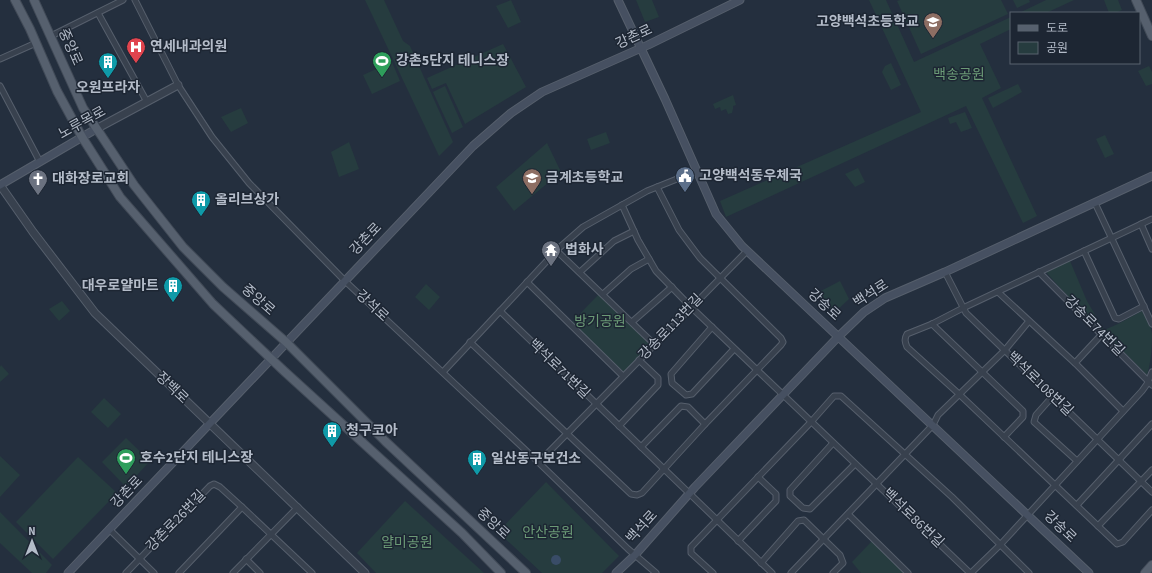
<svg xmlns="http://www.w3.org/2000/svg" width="1152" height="573" viewBox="0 0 1152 573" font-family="'Source Sans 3','Noto Sans KR',sans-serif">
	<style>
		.green { fill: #263c3f }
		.water { fill: #394c67 }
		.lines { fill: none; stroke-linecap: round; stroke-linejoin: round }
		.minor-casing { stroke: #565f6c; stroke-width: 7 }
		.tertiary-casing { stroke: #565f6c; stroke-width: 9 }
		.secondary-casing { stroke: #565f6c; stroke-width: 9 }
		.primary-casing { stroke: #414a57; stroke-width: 10 }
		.minor { stroke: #38414e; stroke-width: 5 }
		.tertiary { stroke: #38414e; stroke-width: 7 }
		.secondary { stroke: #465061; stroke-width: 7 }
		.primary { stroke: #56606e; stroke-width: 8 }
		.labels { text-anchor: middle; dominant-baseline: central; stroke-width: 3; stroke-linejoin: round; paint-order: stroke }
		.poi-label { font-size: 14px; font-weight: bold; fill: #b4bcc9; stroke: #1d2633; text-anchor: start }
		.street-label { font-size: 14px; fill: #b4bcc9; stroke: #1d2633 }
		.park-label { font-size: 14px; fill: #6b9a76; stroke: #1d2633 }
	</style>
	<rect width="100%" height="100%" fill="#242f3e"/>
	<!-- green -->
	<g class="green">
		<path d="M365,0H384L403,41L410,46L453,142L439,156Z"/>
		<path d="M511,0L521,22L508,28L496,6Z"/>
		<path d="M636,0H652L659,17L645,22Z"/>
		<path d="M869,0H886L914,62L1011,17V29L980,44L1001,88L982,98L1037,216L1023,223L966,106L726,217L720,201L921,112Z"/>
		<path d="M900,0H1001L1008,14L921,54L897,1Z"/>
		<path d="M1013,0H1029L1030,2L1017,8Z"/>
		<path d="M1046,0H1074L1046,13H1019Z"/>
		<path d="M1104,0H1118L1122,10L1115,13H1109Z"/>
		<path d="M503,44L526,87L465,124L446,83L432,89L427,78Z"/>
		<path d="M392,62L400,81L372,94L363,75Z"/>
		<path d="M891,63L901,85L891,90L882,72L885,66Z"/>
		<path d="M1149,66L1152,72V84L1146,86L1138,71Z"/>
		<path d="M1018,84L1022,92L993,108L988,98Z"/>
		<path d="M445,86L463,127L452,133L433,92Z"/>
		<path d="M733,95L736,105L733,106V109L732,113L728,114L726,109L721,111L720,107L715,109L713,104Z"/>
		<path d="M241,108L248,123L231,132L221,117Z"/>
		<path d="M965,112L972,128L961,132L956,122L950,124L948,118Z"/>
		<path d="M606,132L610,143L591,150L587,139Z"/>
		<path d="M1105,135L1114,154L1105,158L1096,139Z"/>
		<path d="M349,142L359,169L339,177L331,152Z"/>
		<path d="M547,143L561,172L514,211L496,187Z"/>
		<path d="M858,168L865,182L855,187L845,174Z"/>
		<path d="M1070,261L1087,301L1104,330L1118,324L1142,311C1146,318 1151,326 1152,334C1152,347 1151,363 1147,375L1061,289L1046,272L1054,267Z"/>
		<path d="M840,281L849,299L834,313L815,294Z"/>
		<path d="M426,284L440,297L429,310L415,297Z"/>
		<path d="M600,293L650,345L624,372L571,323Z"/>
		<path d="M62,301L70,311L59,321L49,309Z"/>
		<path d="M1,365L9,374L0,382V367Z"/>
		<path d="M104,398L121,414L108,428L91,412Z"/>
		<path d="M126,438L150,461L126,487L102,462Z"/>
		<path d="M0,456L20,475L0,497Z"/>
		<path d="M78,457L117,493L53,559L16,522Z"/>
		<path d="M546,482L619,556L602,573H542L498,532Z"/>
		<path d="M405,501L484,573H376L357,553Z"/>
		<path d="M0,512L52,565L46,573H32L0,543Z"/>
		<path d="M872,541L904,573H861L852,562Z"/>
	</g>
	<!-- water -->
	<circle class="water" cx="556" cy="560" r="5"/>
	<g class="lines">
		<defs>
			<g id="minor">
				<path d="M135,0L178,85L212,137L249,183L345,281L534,458L628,549L656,573"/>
				<path d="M98,13L147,102"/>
				<path d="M51,36L123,0"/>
				<path d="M0,59L36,43"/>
				<path d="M0,86L40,162"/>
				<path d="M1095,203L1152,324"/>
				<path d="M622,205L638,240L656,271L691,307L970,573"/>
				<path d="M1152,219L963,308L932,324L907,334C904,339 905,342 907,347L959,394L1117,544L1123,542L1152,510"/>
				<path d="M1141,224L1152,249"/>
				<path d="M557,251L654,344"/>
				<path d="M1084,251L1115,318L1119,319L1144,306"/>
				<path d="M580,272L614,241L634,231"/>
				<path d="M945,272L966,313L1152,492"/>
				<path d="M1039,272L1152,385"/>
				<path d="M527,282L623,376"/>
				<path d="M998,292L1077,365L1123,411"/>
				<path d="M603,294L631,269L649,259"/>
				<path d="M500,311L772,573"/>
				<path d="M632,322L672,287"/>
				<path d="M932,324L1023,411V417L1004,437"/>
				<path d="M712,327L671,374L672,383L686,395L692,394L734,349"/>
				<path d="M470,342L631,494L637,495L642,493L707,422L781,345L783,342L781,338L700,258L679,230L657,187"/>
				<path d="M1075,363L1102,334"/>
				<path d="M443,372L559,248L583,227L647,191L697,171"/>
				<path d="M1052,397L1036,415L1034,422L1077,461"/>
				<path d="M619,426L658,385V378L639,360"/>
				<path d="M833,443L790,490V496L803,508L810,509L855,464"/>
				<path d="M641,447L681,406L688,407L705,424"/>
				<path d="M539,462L747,251"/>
				<path d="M1077,505L1152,424"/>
				<path d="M848,514L908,573"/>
				<path d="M1098,526L1152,470"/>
				<path d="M109,529L154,573"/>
				<path d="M738,541L776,501V494L758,477"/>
				<path d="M246,559L260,573"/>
				<path d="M761,563L798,521L804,520L840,555L843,563L833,573"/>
				<path d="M126,573L210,486L214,484L220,487L242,507L312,573"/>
				<path d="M179,573L242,507"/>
				<path d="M233,573L298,507"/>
				<path d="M713,573L691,553V547L811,422L834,396H841L952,497L1029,573"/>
				<path d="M791,573L933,425L938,415L1005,350L1029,321"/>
				<path d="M971,573L1000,545L1142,391L1147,384L1152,372"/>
			</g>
			<g id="tertiary">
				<path d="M96,129L178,85"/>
				<path d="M0,185L33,232L95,313L365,573"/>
			</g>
			<g id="secondary">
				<path d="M618,0L665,99L716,214L742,246L1089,573"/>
				<path d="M0,185L96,129"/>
				<path d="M68,573L473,146L511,113L542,92L648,45L740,0"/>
				<path d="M616,573L635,555L695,487L838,337L864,312L885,298L945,272L1152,176"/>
			</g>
			<g id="primary">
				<path d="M15,0L30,29L57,91L82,137L120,197L213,304L284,371L462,533L501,573"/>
				<path d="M34,0L83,108L134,185L183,247L223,287L286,342L385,441L526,573"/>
				<path d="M1136,0L1152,36"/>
				<path d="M1145,573L1152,565"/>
			</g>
		</defs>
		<!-- minor casing -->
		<use href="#minor" class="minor-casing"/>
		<!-- tertiary casing -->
		<use href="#tertiary" class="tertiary-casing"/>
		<!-- secondary casing -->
		<use href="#secondary" class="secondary-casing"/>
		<!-- primary casing -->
		<use href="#primary" class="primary-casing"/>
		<!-- minor -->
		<use href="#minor" class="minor"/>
		<!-- tertiary -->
		<use href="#tertiary" class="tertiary"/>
		<!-- secondary -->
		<use href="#secondary" class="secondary"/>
		<!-- primary -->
		<use href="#primary" class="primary"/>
	</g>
	<!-- icons -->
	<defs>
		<symbol id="school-pin" viewBox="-11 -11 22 30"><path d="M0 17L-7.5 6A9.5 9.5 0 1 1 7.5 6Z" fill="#8d6e63" stroke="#1d2633"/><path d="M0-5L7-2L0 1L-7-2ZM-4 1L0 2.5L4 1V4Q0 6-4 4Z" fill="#fff"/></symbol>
		<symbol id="hospital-pin" viewBox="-11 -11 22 30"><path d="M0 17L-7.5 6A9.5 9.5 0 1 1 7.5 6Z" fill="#e0444e" stroke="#1d2633"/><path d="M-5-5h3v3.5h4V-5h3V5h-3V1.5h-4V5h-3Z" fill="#fff"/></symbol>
		<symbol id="stadium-pin" viewBox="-11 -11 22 30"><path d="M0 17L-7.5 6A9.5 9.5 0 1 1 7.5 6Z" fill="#2e9e5b" stroke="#1d2633"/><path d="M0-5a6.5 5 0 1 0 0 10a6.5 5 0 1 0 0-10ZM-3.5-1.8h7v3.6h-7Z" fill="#fff"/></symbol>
		<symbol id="building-pin" viewBox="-11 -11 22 30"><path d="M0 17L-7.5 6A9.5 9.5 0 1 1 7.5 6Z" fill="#0f9aa8" stroke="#1d2633"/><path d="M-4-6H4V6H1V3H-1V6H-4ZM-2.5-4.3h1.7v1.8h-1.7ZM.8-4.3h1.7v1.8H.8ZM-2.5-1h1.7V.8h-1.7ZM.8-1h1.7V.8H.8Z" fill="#fff"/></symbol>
		<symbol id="civic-pin" viewBox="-11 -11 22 30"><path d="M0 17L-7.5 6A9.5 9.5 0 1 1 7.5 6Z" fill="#5c6f8a" stroke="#1d2633"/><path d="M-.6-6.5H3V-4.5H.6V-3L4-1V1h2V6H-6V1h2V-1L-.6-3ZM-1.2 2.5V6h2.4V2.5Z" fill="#fff"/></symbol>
		<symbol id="church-pin" viewBox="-11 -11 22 30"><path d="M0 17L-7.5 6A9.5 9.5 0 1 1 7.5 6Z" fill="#6b7280" stroke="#1d2633"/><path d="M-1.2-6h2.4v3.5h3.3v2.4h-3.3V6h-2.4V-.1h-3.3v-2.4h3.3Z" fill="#fff"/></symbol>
		<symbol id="temple-pin" viewBox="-11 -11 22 30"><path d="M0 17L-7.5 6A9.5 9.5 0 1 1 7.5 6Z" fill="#6b7280" stroke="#1d2633"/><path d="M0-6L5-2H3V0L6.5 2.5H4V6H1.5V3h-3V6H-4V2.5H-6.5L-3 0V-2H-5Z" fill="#fff"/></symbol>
	</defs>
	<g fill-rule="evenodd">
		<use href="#school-pin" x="922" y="11" width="22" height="30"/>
		<use href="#hospital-pin" x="125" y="36" width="22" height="30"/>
		<use href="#stadium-pin" x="371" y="50" width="22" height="30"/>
		<use href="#building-pin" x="97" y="51" width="22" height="30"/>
		<use href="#civic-pin" x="674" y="165" width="22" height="30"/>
		<use href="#school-pin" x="521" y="167" width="22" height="30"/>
		<use href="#church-pin" x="27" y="168" width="22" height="30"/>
		<use href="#building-pin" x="190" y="189" width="22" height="30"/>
		<use href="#temple-pin" x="540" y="239" width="22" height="30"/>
		<use href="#building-pin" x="162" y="275" width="22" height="30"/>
		<use href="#building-pin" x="321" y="420" width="22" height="30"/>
		<use href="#stadium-pin" x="115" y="447" width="22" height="30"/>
		<use href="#building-pin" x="466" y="448" width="22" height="30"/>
	</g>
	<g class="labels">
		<!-- poi labels -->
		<g class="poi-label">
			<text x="919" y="22" text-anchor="end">고양백석초등학교</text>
			<text x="150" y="47">연세내과의원</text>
			<text x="396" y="61">강촌5단지 테니스장</text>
			<text x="108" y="88" text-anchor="middle">오원프라자</text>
			<text x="699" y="176">고양백석동우체국</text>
			<text x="546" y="178">금계초등학교</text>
			<text x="52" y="179">대화장로교회</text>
			<text x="215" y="200">올리브상가</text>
			<text x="565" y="250">법화사</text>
			<text x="159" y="286" text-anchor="end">대우로얄마트</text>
			<text x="346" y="431">청구코아</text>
			<text x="140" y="458">호수2단지 테니스장</text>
			<text x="491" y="459">일산동구보건소</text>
		</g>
		<!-- street labels -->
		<g class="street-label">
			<text transform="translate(634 37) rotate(-25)">강촌로</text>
			<text transform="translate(70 47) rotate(66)">중앙로</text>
			<text transform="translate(82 123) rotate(-29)">노루목로</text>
			<text transform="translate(366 239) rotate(-46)">강촌로</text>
			<text transform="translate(871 294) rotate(-33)">백석로</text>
			<text transform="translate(258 300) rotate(41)">중앙로</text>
			<text transform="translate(824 305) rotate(43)">강송로</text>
			<text transform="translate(372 306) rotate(43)">강석로</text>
			<text transform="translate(1094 326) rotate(45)">강송로74번길</text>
			<text transform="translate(671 327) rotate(-46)">강송로113번길</text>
			<text transform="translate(559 369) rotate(44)">백석로71번길</text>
			<text transform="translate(1040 384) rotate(44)">백석로108번길</text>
			<text transform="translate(172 388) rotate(44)">장백로</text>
			<text transform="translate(127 492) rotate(-46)">강촌로</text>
			<text transform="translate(913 518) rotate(44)">백석로86번길</text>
			<text transform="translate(176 521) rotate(-46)">강촌로26번길</text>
			<text transform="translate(493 524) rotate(43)">중앙로</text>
			<text transform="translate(642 527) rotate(-48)">백석로</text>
			<text transform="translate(1060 527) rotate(44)">강송로</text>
		</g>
		<!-- park labels -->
		<g class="park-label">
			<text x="959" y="75">백송공원</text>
			<text x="600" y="322">방기공원</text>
			<text x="548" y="533">안산공원</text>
			<text x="407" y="543">얄미공원</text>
		</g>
	</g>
	<!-- legend -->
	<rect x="1010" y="12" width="130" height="52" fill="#1d2633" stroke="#59626f"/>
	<rect x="1018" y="25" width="20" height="6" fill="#56606e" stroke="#59626f"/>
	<text x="1046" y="32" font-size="12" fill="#b4bcc9">도로</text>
	<rect x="1018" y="42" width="20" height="12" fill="#263c3f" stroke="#59626f"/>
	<text x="1046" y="52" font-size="12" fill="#b4bcc9">공원</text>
	<!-- north arrow -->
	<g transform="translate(32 541)" stroke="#1d2633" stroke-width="3" paint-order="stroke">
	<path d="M0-3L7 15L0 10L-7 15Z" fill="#b4bcc9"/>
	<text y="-6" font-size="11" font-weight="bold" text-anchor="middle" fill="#b4bcc9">N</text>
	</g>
</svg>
